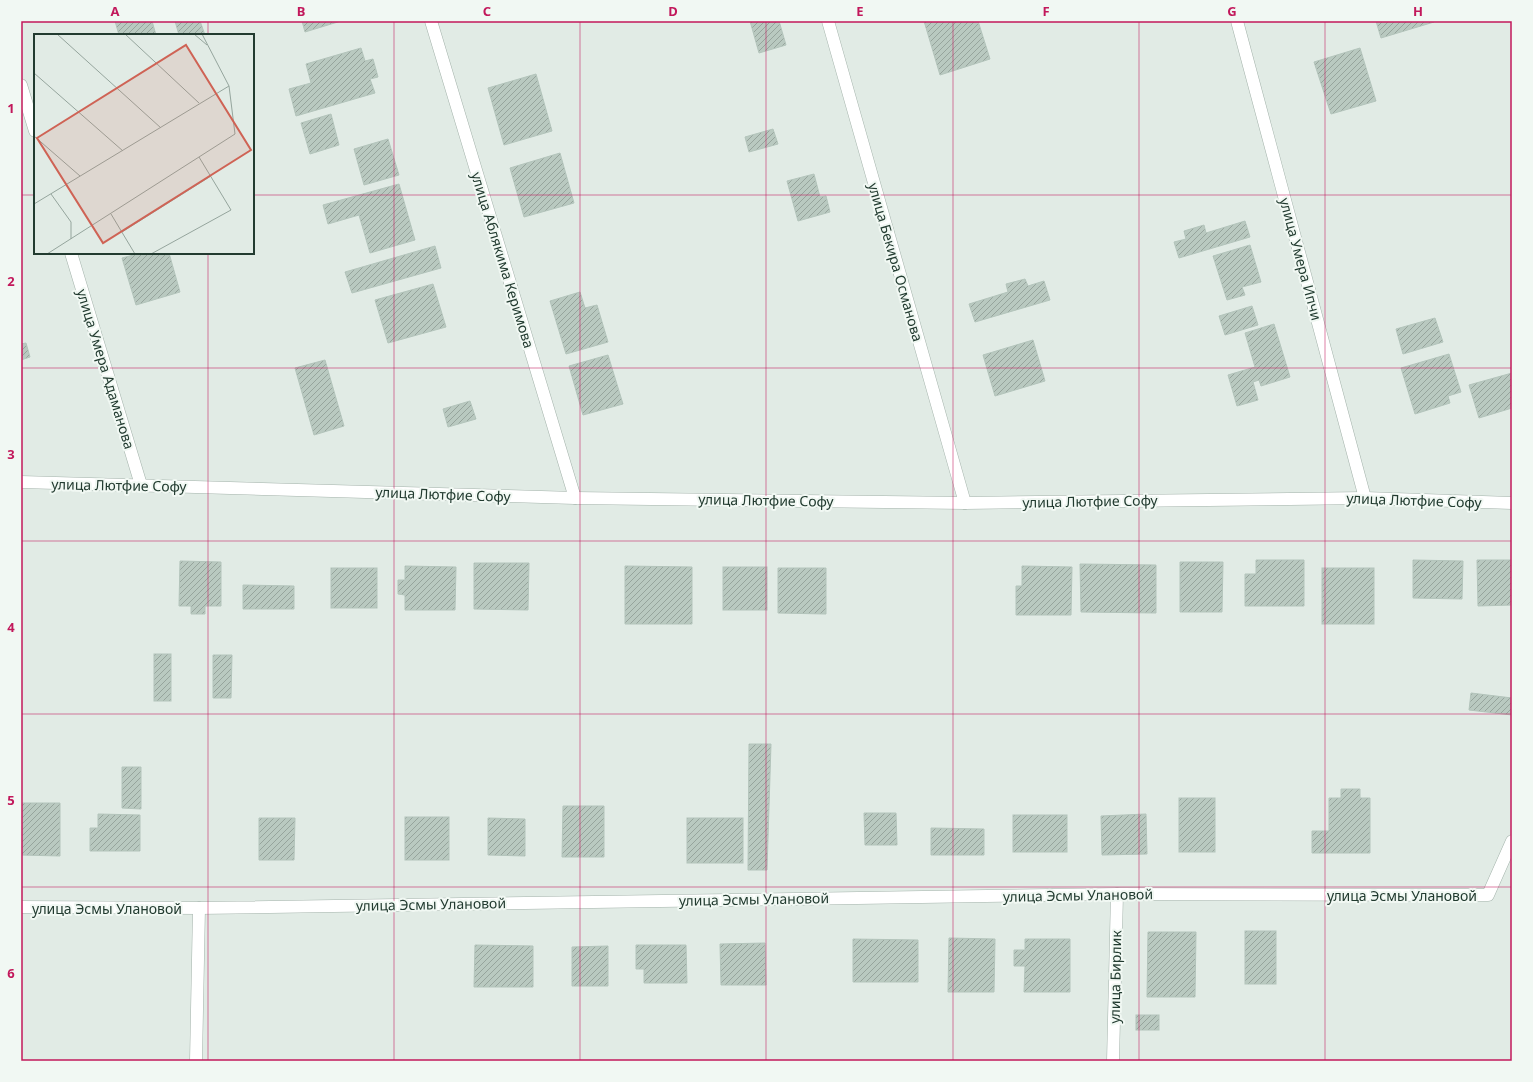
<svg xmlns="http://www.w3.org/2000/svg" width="1533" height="1082" viewBox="0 0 1533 1082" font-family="'Noto Sans',sans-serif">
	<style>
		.building { fill: url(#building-hatch); stroke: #b3c4bb }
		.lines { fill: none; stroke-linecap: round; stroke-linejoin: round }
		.minor-casing { stroke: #a4b3ab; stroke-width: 13 }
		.minor { stroke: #fff; stroke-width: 12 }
		.grid { fill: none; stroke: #c2185b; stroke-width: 1; stroke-opacity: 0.55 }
		.labels { text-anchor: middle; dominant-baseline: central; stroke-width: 4; stroke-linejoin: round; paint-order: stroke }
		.street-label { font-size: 14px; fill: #223b30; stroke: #f1f8f3 }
		.inset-road { fill: none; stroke: #95a59d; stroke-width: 1 }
		.view { fill: #cf6355; fill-opacity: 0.15; stroke: #cf6355; stroke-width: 2 }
		.inset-edge { fill: none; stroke: #223b30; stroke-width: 2 }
		.neatline { fill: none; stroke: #c2185b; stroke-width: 1.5 }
		.grid-label { font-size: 13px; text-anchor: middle; font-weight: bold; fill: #c2185b }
	</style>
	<defs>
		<pattern id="building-hatch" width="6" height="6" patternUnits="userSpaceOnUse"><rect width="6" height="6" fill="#b9c9c0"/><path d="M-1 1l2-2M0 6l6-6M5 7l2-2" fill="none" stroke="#96a49c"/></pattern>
	</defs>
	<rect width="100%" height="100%" fill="#e1ebe5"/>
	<!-- building -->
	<g class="building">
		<path d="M115,21H152L156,35H119Z"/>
		<path d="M175,21H200L205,35H179Z"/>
		<path d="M302,21H341L305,32Z"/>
		<path d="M750,21H779L786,45L759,53Z"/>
		<path d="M924,21H978L990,59L940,75Z"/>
		<path d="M1376,21H1433L1434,22L1381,38Z"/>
		<path d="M361,48L365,61L373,59L378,77L370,79L375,93L296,116L289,89L311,83L306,64Z"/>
		<path d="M1360,48L1376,101L1331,114L1314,62Z"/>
		<path d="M536,74L552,131L504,145L488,88Z"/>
		<path d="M331,114L339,145L310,154L301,123Z"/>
		<path d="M773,129L778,144L749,152L745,137Z"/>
		<path d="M388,139L399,175L364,185L354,149Z"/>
		<path d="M560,153L574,203L524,217L510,168Z"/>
		<path d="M814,174L820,197L826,196L830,212L798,221L787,181Z"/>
		<path d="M399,184L415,240L370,253L359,215L328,224L323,205Z"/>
		<path d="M1245,221L1250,237L1179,258L1174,242L1186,239L1184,231L1204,225L1206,233Z"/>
		<path d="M1250,245L1261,282L1242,287L1245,295L1227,300L1213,256Z"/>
		<path d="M435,246L441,268L352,293L345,272Z"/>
		<path d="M141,253H169L180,292L136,305L122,258Z"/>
		<path d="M1025,279L1028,286L1044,281L1050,300L975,322L969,304L1008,292L1006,284Z"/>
		<path d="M433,284L446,327L388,343L375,300Z"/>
		<path d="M580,292L585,308L597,305L608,342L566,354L550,301Z"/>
		<path d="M1252,306L1258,325L1225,335L1219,316Z"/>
		<path d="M1435,318L1443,342L1403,354L1396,329Z"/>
		<path d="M1274,324L1290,377L1261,386L1259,380L1253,382L1258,400L1237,406L1228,375L1255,367L1245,333Z"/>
		<path d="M1033,340L1045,381L995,396L983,355Z"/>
		<path d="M26,343L30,357L21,360V344Z"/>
		<path d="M1449,354L1461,392L1448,396L1450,403L1415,414L1401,368Z"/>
		<path d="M608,355L623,404L583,415L569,366Z"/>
		<path d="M325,360L344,426L314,435L295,368Z"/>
		<path d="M1512,373V408L1479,418L1469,385Z"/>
		<path d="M470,401L476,419L448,427L443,409Z"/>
		<path d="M1256,560H1304V606H1245V574H1256Z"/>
		<path d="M1413,560L1463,561L1462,599L1413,598Z"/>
		<path d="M1477,560H1512V605L1478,606Z"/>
		<path d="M180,561L221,562V606H205V614H191V606H179Z"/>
		<path d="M1180,562H1223L1222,612H1180Z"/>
		<path d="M474,563H529L528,610L474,609Z"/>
		<path d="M1080,564L1156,565V613L1081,612Z"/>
		<path d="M405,566L456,567L455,610H405V595L398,594V580H405Z"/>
		<path d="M625,566L692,567V624H625Z"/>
		<path d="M1022,566L1072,567L1071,615H1016V586H1022Z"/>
		<rect x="723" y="567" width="44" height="43"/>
		<rect x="331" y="568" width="46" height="40"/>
		<path d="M778,568H826V614L778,613Z"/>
		<rect x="1322" y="568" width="52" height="56"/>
		<path d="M243,585L294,586V609H243Z"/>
		<rect x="154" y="654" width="17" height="47"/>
		<path d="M213,655H232L231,698H213Z"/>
		<path d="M1471,693L1512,698V715L1469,710Z"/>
		<path d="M749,744H771L767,870H748Z"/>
		<path d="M122,767H141V809L122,808Z"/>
		<path d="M1341,789H1360V798H1370V853H1312V831H1329V798H1341Z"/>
		<rect x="1179" y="798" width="36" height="54"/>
		<path d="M21,803H60V856L21,855Z"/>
		<path d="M563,806H604V857H562Z"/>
		<path d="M864,813H896L897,845H865Z"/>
		<path d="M98,814L140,815V851H90V828H98Z"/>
		<path d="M1146,814L1147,854L1102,855L1101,816Z"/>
		<rect x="1013" y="815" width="54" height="37"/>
		<rect x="405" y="817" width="44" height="43"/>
		<path d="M259,818H295L294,860H259Z"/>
		<path d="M488,818L525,819V856L488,855Z"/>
		<rect x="687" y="818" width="56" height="45"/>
		<path d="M931,828L984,829V855H931Z"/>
		<rect x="1245" y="931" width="31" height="53"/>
		<path d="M1148,932H1196L1195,997H1147Z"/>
		<path d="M949,938L995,939L994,992H948Z"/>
		<path d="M853,939L918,940V982H853Z"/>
		<path d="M1025,939H1070V992H1024L1025,966H1014V950H1025Z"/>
		<path d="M765,943L766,985H721L720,944Z"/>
		<path d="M475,945L533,946V987H474Z"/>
		<path d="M636,945H686L687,983H644V969H636Z"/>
		<path d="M608,946V986H572V947Z"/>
		<rect x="1136" y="1015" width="23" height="15"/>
	</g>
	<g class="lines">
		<defs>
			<g id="minor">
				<path d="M431,21L575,498"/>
				<path d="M828,21L965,503"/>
				<path d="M1237,21L1365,498"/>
				<path d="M21,85L35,131"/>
				<path d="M71,253L141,485"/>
				<path d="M21,482L575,498L965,503L1365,498L1512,503"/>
				<path d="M21,907L199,908L1117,894L1488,895L1512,841"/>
				<path d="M196,1061L199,908"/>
				<path d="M1113,1061L1117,894"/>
			</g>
		</defs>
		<!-- minor casing -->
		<use href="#minor" class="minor-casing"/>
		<!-- minor -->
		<use href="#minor" class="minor"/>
	</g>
	<!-- grid -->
	<path class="grid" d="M208,21V35M394,21V1061M580,21V1061M766,21V1061M953,21V1061M1139,21V1061M1325,21V1061M21,195H35M253,195H1512M208,253V1061M21,368H1512M21,541H1512M21,714H1512M21,887H1512"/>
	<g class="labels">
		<!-- street labels -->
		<g class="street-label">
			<text transform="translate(1301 259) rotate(75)">улица Умера Ипчи</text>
			<text transform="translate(503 260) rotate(73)">улица Аблякима Керимова</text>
			<text transform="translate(896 262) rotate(74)">улица Бекира Османова</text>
			<text transform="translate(106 369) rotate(73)">улица Умера Адаманова</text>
			<text transform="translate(119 485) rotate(1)">улица Лютфие Софу</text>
			<text transform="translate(443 494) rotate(2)">улица Лютфие Софу</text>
			<text transform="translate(766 500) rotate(1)">улица Лютфие Софу</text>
			<text transform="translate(1414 500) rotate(2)">улица Лютфие Софу</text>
			<text transform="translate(1090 501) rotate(-1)">улица Лютфие Софу</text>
			<text transform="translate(1078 895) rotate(-1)">улица Эсмы Улановой</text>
			<text x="1402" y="895">улица Эсмы Улановой</text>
			<text transform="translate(754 899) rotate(-1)">улица Эсмы Улановой</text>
			<text transform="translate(431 904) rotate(-1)">улица Эсмы Улановой</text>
			<text x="107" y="908">улица Эсмы Улановой</text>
			<text transform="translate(1115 977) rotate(-89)">улица Бирлик</text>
		</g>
	</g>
	<!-- overview -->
	<g transform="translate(34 34)">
		<rect width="220" height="220" fill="#e1ebe5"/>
		<path class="inset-road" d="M23,0L127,94M91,0L165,69M160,0L173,11M0,39L89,117M0,102L46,142M17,160L37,188V205M0,170L195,52M77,180L101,220M88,198L177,142M13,220L201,100L195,52L168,0M117,220L197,176L165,123"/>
		<path class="view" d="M152,11L217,116L69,209L3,104Z"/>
		<rect width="220" height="220" class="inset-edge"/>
	</g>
	<!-- border -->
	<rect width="1533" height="1082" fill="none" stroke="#f1f8f3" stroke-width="44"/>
	<rect x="22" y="22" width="1489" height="1038" class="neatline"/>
	<g class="grid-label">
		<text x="115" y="16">A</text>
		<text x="301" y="16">B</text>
		<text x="487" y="16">C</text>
		<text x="673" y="16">D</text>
		<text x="860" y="16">E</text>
		<text x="1046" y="16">F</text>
		<text x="1232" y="16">G</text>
		<text x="1418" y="16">H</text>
		<text x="11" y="113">1</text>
		<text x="11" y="286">2</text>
		<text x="11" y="459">3</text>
		<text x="11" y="632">4</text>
		<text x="11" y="805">5</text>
		<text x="11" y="978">6</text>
	</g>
</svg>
